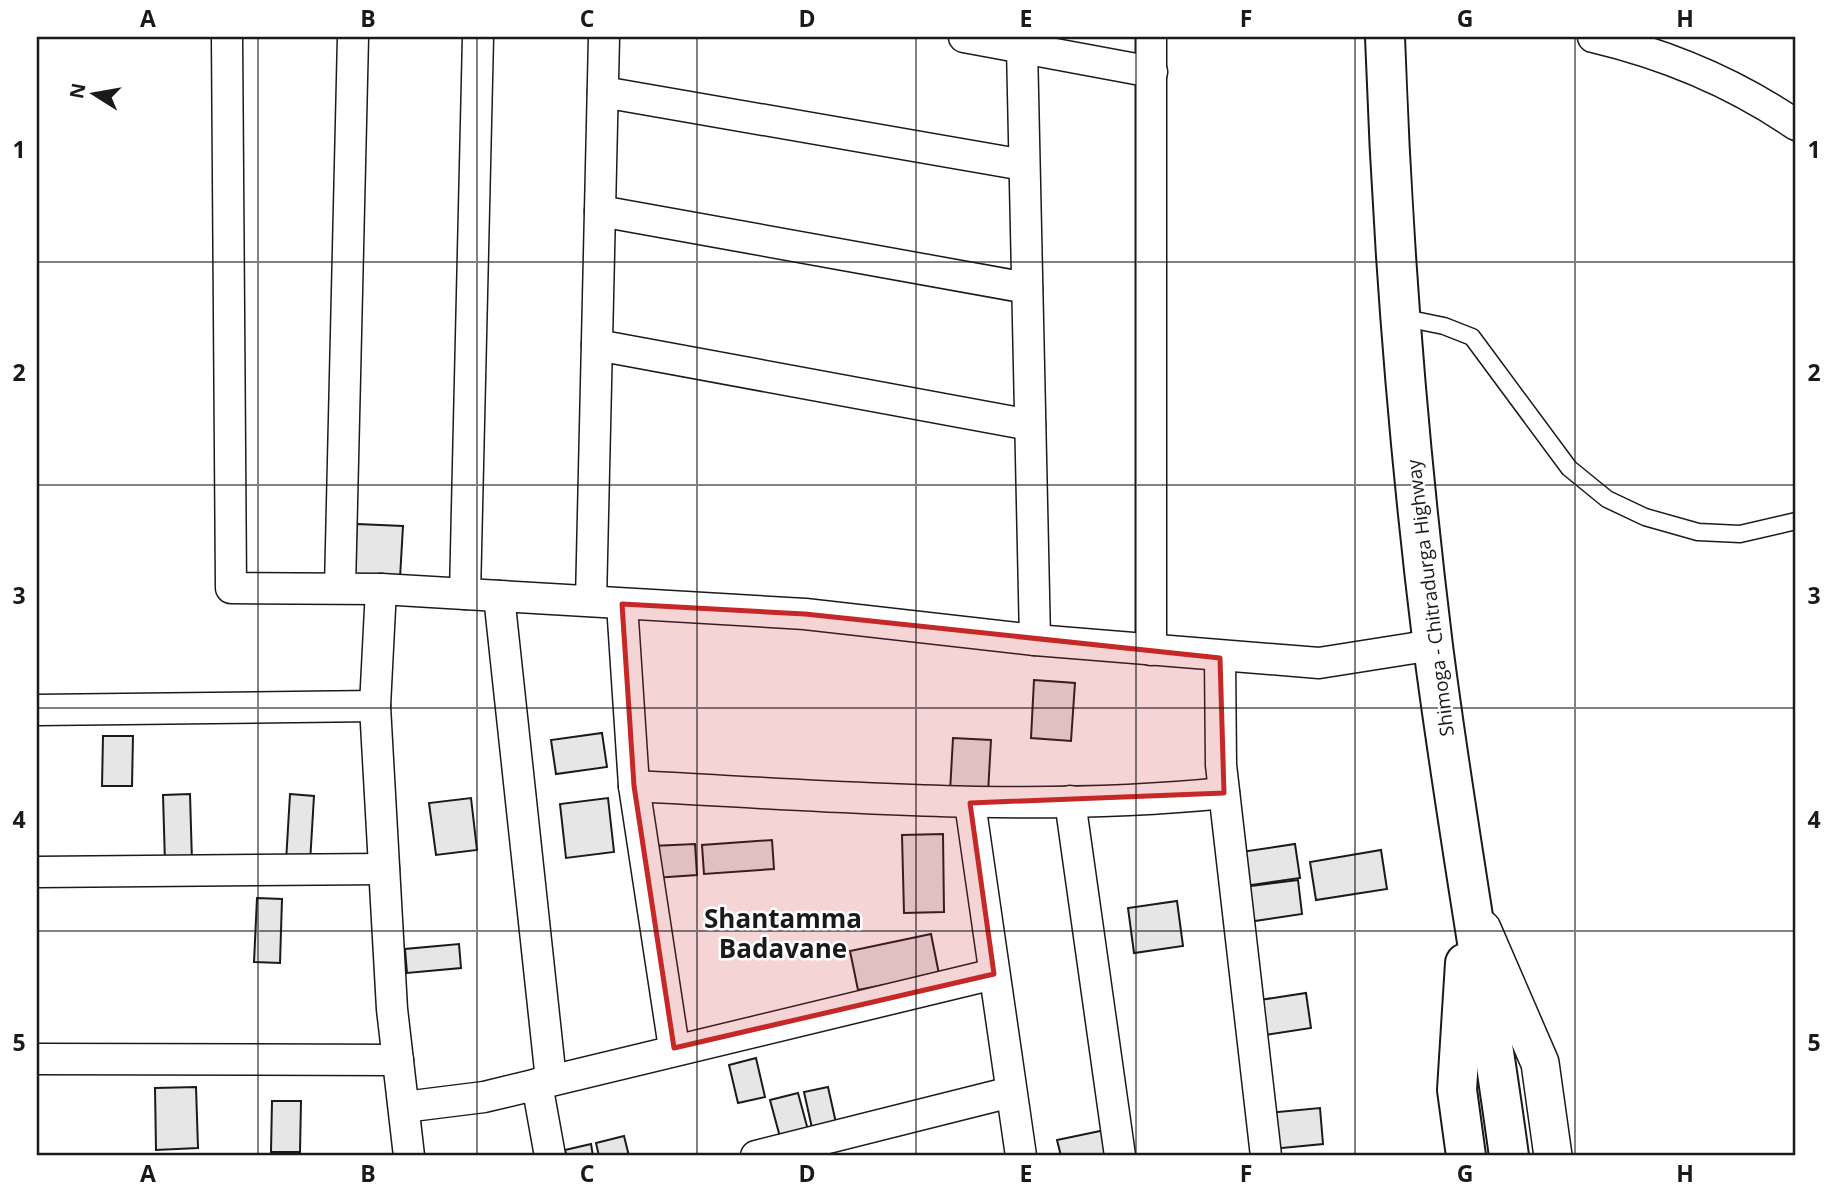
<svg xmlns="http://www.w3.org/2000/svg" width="1833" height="1193" viewBox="0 0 1833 1193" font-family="'Open Sans',sans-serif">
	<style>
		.building { fill: #e6e6e6; stroke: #1a1a1a; stroke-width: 2 }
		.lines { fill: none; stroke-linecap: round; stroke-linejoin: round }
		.service-casing { stroke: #1a1a1a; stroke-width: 19 }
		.minor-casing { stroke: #1a1a1a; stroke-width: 33 }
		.tertiary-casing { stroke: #1a1a1a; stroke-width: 40 }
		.primary-casing { stroke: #1a1a1a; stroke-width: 42 }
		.service { stroke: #fff; stroke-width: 16 }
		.minor { stroke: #fff; stroke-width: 30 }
		.tertiary { stroke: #fff; stroke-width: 37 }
		.primary { stroke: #fff; stroke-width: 38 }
		.marked { fill: #c62828; fill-opacity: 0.2; stroke: #c62828; stroke-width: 5; stroke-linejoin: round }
		.grid { fill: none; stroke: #1a1a1a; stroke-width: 2; stroke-opacity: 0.55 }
		.labels { text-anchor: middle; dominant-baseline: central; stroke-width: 5; stroke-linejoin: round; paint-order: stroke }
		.street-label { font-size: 19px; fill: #1a1a1a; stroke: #fff }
		.district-label { font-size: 26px; font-weight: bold; fill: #1a1a1a; stroke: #fff }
		.neatline { fill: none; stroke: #1a1a1a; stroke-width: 2.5 }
		.grid-label { font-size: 23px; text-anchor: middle; font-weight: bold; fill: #1a1a1a }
	</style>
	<rect width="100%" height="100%" fill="#fff"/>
	<!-- building -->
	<g class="building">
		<path d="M357,524L403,526L400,578L354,576Z"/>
		<path d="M1034,680L1075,683L1071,741L1031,738Z"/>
		<path d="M602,733L607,767L556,774L551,740Z"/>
		<path d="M103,736H133L132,786H102Z"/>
		<path d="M953,738L991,740L988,793L950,792Z"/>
		<path d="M190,794L192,862L165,863L163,795Z"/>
		<path d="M290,794L314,796L310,863L286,862Z"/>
		<path d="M471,798L477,850L436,855L429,803Z"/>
		<path d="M608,798L614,852L566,858L560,804Z"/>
		<path d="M943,834L944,912L904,913L902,835Z"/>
		<path d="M772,840L774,869L704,874L702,845Z"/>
		<path d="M695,844L697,875L654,878L652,846Z"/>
		<path d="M1295,844L1300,878L1238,887L1234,853Z"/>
		<path d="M1381,850L1387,889L1316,900L1310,862Z"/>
		<path d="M1298,880L1302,914L1241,923L1236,888Z"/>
		<path d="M257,898L282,899L280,963L254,962Z"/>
		<path d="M1177,901L1183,946L1134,953L1128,908Z"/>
		<path d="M931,934L939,974L858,990L850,951Z"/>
		<path d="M459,944L461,968L407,973L405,949Z"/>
		<path d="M1306,993L1311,1028L1258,1036L1253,1001Z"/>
		<path d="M756,1058L765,1097L738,1103L729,1065Z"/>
		<path d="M196,1087L198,1148L156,1150L155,1088Z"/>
		<path d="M828,1087L836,1123L812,1128L804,1092Z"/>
		<path d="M798,1093L808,1130L780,1137L770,1100Z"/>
		<path d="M272,1101H301L300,1152H271Z"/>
		<path d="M1320,1108L1323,1144L1272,1149L1268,1113Z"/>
		<path d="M1105,1130L1111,1156H1061L1057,1140Z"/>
		<path d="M624,1136L629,1156H599L596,1143Z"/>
		<path d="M591,1144L593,1156H567L565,1150Z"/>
	</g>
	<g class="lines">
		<defs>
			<path id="service" d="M1400,317L1444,326L1472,337L1569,468L1607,499L1645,517L1698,532L1740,534L1796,521"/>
			<g id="minor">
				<path d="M227,37L231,588L381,589L805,614L1035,640L1319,663L1433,645"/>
				<path d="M964,37L1152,72"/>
				<path d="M1593,37C1665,54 1735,83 1796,125"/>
				<path d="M1022,47L1035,640"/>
				<path d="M603,92L1024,165"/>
				<path d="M600,211L1027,288"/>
				<path d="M597,345L1030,425"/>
				<path d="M340,588L353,37"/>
				<path d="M381,589L375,706L392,1009L409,1156"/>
				<path d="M465,594L478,37"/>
				<path d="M499,596L551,1080"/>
				<path d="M591,601L604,37"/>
				<path d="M622,604L634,786L674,1048"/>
				<path d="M1151,650V37"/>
				<path d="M1220,658L1221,765L1266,1156"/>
				<path d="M37,710L375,706"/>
				<path d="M634,786C831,796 1028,813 1224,793"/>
				<path d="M1070,801L1120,1156"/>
				<path d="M970,803L1021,1156"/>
				<path d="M37,872L384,869"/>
				<path d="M37,1059L398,1060"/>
				<path d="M537,1084L550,1156"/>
				<path d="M404,1107L484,1097L994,974"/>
				<path d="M756,1156L1011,1092"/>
			</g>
			<path id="tertiary" d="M1482,929L1540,1063L1553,1156"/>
			<g id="primary">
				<path d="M1385,37C1392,240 1408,444 1433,646C1455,817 1486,986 1509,1156"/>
				<path d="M1465,963L1457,1090L1466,1156"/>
			</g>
		</defs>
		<!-- service casing -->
		<use href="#service" class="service-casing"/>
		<!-- minor casing -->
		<use href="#minor" class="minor-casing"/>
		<!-- tertiary casing -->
		<use href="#tertiary" class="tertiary-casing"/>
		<!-- primary casing -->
		<use href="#primary" class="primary-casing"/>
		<!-- service -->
		<use href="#service" class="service"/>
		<!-- minor -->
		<use href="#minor" class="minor"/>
		<!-- tertiary -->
		<use href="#tertiary" class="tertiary"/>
		<!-- primary -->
		<use href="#primary" class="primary"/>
	</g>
	<!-- marked area -->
	<path class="marked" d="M622,604L805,614L1220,658L1224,793L970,803L994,974L674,1048L634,786Z"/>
	<!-- grid -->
	<path class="grid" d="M258,37V1156M477,37V1156M697,37V1156M916,37V1156M1136,37V1156M1355,37V1156M1575,37V1156M37,262H1796M37,485H1796M37,708H1796M37,931H1796"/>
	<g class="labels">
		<!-- street labels -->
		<g class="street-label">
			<text transform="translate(1430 598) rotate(-97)">Shimoga - Chitradurga Highway</text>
		</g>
		<!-- district labels -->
		<g class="district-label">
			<text x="783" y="918">Shantamma<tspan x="783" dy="30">Badavane</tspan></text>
		</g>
	</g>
	<!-- border -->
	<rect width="1833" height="1193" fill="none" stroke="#ffffff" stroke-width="77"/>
	<!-- north arrow -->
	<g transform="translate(94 94) rotate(281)" stroke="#ffffff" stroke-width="5" paint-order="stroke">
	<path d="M0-5L12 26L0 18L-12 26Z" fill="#1a1a1a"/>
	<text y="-10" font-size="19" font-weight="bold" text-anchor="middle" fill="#1a1a1a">N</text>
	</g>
	<rect x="38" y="38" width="1756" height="1116" class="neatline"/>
	<g class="grid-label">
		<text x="148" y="27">A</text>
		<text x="368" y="27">B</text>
		<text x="587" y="27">C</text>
		<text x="807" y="27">D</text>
		<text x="1026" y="27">E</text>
		<text x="1246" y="27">F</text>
		<text x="1465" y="27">G</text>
		<text x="1685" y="27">H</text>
		<text x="19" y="158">1</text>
		<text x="1814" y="158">1</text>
		<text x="19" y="381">2</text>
		<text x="1814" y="381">2</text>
		<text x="19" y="604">3</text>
		<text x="1814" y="604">3</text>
		<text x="19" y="828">4</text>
		<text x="1814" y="828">4</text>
		<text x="19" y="1051">5</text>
		<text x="1814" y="1051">5</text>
		<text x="148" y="1182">A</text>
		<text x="368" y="1182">B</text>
		<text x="587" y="1182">C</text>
		<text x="807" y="1182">D</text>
		<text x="1026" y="1182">E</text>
		<text x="1246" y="1182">F</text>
		<text x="1465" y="1182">G</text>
		<text x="1685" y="1182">H</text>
	</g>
</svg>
